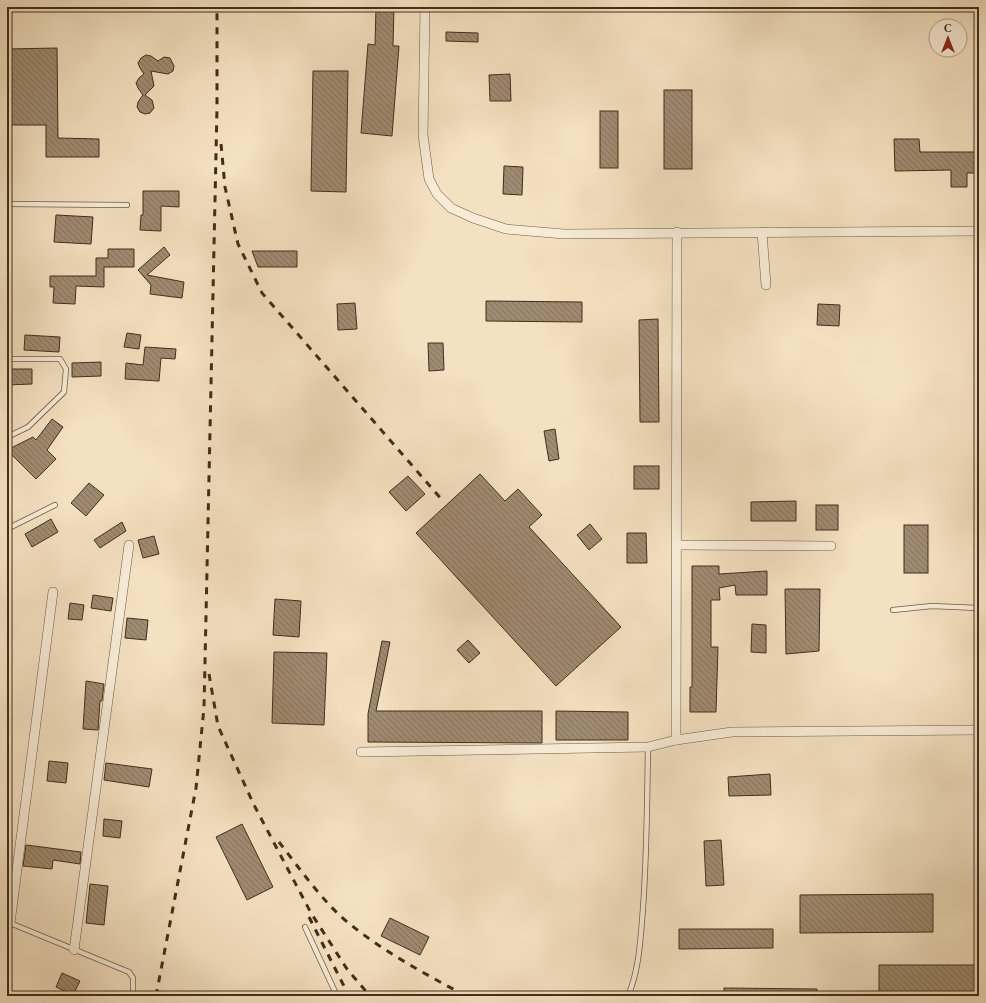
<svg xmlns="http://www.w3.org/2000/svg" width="986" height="1003" viewBox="0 0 986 1003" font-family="'EB Garamond',serif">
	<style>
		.building { fill: url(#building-back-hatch); stroke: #422e1b }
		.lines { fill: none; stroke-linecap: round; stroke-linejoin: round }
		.lane-casing { stroke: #6e5b44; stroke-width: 6 }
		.street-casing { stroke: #6e5b44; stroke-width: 10 }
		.lane { stroke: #f8ecd7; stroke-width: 4.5 }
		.street { stroke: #f8ecd7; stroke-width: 9 }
		.rail { stroke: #422e1b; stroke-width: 3; stroke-dasharray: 7 7; stroke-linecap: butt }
	</style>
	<defs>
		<pattern id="building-back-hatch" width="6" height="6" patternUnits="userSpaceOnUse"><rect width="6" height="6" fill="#9f8b71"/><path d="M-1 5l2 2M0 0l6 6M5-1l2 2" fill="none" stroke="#83725c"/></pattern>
	</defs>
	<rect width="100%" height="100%" fill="#f4e1c1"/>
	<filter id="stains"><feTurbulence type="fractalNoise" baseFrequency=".005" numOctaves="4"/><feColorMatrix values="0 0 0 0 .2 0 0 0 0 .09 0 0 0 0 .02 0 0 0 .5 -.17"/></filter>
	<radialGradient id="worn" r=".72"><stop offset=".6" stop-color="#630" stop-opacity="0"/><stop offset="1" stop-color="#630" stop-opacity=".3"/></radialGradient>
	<!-- building -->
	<g class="building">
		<path d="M376,7H394L393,46H399L392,136L361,133L368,44L375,45Z"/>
		<path d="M446,32L478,33V42L446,41Z"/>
		<path d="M57,48L58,138L99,139V157H46V125H7V49Z"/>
		<path d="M146,55L151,56L158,61L164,57L170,58L174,66L173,71L168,74L151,71L154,86L145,95L152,100L154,108L150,113L145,114L140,112L137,107L138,102L143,95L138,88L136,83L139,78L144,74L140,68L138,63L141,58Z"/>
		<path d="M313,71H348L346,192L311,191Z"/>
		<path d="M510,74L511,101H490L489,75Z"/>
		<rect x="664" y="90" width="28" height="79"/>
		<rect x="600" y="111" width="18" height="57"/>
		<path d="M894,139H919L920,152H979V173H967V187H951V170L895,171Z"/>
		<path d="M504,166L523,167L522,195L503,194Z"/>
		<path d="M143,191H179V207L161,206V231L140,230L141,215H143Z"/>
		<path d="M56,215L93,217L91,244L54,242Z"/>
		<path d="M164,247L170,255L147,275L184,282L182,298L150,294L151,285L138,270Z"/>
		<path d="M108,249H134V267H104V287L76,286L75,304L53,303L54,287H50V276H96V258H108Z"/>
		<path d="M252,251H297V267H258Z"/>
		<path d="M486,301L582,302V322L486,321Z"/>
		<path d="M355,303L357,329L338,330L337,304Z"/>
		<path d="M818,304L840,305L839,326L817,325Z"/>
		<path d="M658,319L659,422H640L639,320Z"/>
		<path d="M127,333L141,335L139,349L124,347Z"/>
		<path d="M25,335L60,337L59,352L24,350Z"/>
		<path d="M428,343H443L444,370L429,371Z"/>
		<path d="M145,347L176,349L175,359L161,358L159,381L125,379L126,363L143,365Z"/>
		<path d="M101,362V376L72,377V363Z"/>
		<path d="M7,369H32V384L7,385Z"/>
		<path d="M52,419L63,427L47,450L56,459L36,479L7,450L33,437L36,440Z"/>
		<path d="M555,429L559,459L549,461L544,431Z"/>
		<rect x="634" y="466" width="25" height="23"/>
		<path d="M480,474L505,501L518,489L542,515L529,527L621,627L556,686L416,533Z"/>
		<path d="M408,476L425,494L406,511L389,492Z"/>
		<path d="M89,483L104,495L86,516L71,503Z"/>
		<path d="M796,501V521H751V502Z"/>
		<rect x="816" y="505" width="22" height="25"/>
		<path d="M51,519L58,532L32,547L25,534Z"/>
		<path d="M122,522L126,531L100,548L94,540Z"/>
		<path d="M590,524L602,539L589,550L577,535Z"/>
		<rect x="904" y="525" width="24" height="48"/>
		<path d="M627,533H646L647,563H627Z"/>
		<path d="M154,536L159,554L143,558L138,540Z"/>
		<path d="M692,566H719V574L767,571V595H736L735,585L719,588L720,600H711V647H718L716,712H690V687H692Z"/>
		<path d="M785,589H820L819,651L786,654Z"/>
		<path d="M93,595L113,598L111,611L91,608Z"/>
		<path d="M275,599L301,601L299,637L273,635Z"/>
		<path d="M70,603L84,605L82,620L68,619Z"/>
		<path d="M127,618L148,620L146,640L125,638Z"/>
		<path d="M752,624L766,625V653L751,652Z"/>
		<path d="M468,640L480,653L469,663L457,650Z"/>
		<path d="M382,641L390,642L376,711H542V743L368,742V714Z"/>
		<path d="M274,652L327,653L324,725L272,723Z"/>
		<path d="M86,681L104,684L102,701H100L98,730L83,729Z"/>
		<path d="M556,711L628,712V740H556Z"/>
		<path d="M49,761L68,763L66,783L47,781Z"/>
		<path d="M106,763L152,769L149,787L104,780Z"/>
		<path d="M770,774L771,795L729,796L728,777Z"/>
		<path d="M104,819L122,821L120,838L103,836Z"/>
		<path d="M242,824L273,887L247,900L216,837Z"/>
		<path d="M721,840L724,885L706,886L704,841Z"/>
		<path d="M26,845L81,852L80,864L53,860L52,869L23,866Z"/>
		<path d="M90,884L108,886L104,925L86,923Z"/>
		<path d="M933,894V932L800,933V895Z"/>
		<path d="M390,918L429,937L420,955L381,936Z"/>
		<path d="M679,929H773V948L679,949Z"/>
		<rect x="879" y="965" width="100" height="31"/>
		<path d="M62,973L80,981L73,995L56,987Z"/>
		<path d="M724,988L817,989V996H724Z"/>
	</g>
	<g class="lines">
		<defs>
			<g id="lane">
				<path d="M7,204L127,205"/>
				<path d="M7,359H60L66,369L64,392L28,427L7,437"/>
				<path d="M7,529L55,505"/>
				<path d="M979,605V620"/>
				<path d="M893,610L932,606L978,608"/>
				<path d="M10,923L129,972L133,978V996"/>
				<path d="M305,927L337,996"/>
				<path d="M628,996C638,973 640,946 642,921C647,863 647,805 648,747"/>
			</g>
			<g id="street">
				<path d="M425,7L423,135L429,179L437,194L451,208L473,218L506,229L564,234L979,231"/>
				<path d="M762,232L766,285"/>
				<path d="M677,545L831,546"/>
				<path d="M676,740L732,732L979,730"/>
				<path d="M361,752L648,747L676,740L677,232"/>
				<path d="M10,923L53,592"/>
				<path d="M74,950L129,545"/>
			</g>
		</defs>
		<!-- lane casing -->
		<use href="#lane" class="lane-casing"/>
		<!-- street casing -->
		<use href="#street" class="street-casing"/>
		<!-- lane -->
		<use href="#lane" class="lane"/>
		<!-- street -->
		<use href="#street" class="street"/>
		<!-- rail -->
		<g class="rail">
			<path d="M221,144L225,187L238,244L262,293L443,501"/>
			<path d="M209,674L218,726L254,805L311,913L347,969L370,996"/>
			<path d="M279,842C300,869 325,905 351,925C386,953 427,975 466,996"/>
			<path d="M309,917L349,996"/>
			<path d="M156,996L196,788L204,708L217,108V7"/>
		</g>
	</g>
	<!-- margin -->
	<rect width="986" height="1003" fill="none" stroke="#f4e1c1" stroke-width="24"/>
	<rect x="8" y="8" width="970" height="987" fill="none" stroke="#422e1b" stroke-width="2"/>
	<rect x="12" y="12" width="962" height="979" fill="none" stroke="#422e1b"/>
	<!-- north arrow -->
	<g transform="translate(948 38)"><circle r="19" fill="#f8ecd7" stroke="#afa08c"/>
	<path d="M0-3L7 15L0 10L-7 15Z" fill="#8f2418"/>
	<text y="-6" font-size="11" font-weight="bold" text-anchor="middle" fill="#422e1b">С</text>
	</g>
	<rect width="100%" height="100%" filter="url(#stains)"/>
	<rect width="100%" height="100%" fill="url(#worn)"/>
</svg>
